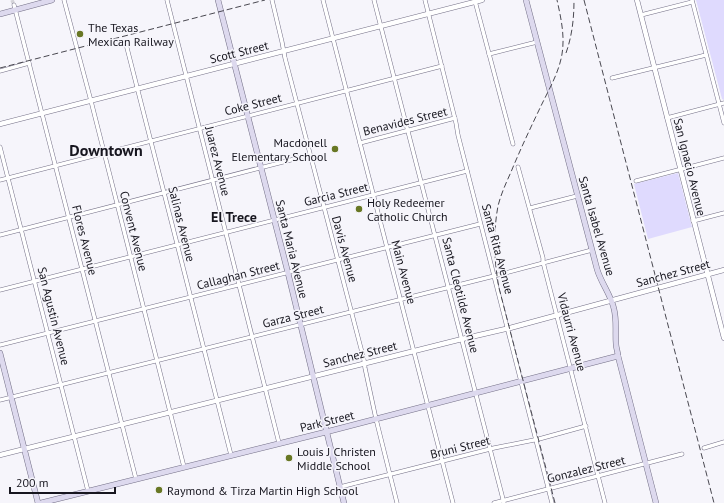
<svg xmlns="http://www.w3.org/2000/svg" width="724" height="503" viewBox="0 0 724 503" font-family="'PT Sans',sans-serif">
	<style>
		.green { fill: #dfdafe }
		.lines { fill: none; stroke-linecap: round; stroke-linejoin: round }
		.minor-tunnel { stroke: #d5d4da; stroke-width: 3.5; stroke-dasharray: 3.5 2; stroke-linecap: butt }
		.minor-casing { stroke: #736f86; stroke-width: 4.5 }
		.tertiary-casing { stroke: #736f86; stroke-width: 5.5 }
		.secondary-casing { stroke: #736f86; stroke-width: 6 }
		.minor { stroke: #fff; stroke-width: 3.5 }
		.tertiary { stroke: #fff; stroke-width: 4.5 }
		.secondary { stroke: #ddd9ee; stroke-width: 5 }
		.rail { stroke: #494850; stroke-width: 1; stroke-dasharray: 6 3; stroke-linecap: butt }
		.poi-dot { fill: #687724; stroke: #f6f5fb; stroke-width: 1.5 }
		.labels { text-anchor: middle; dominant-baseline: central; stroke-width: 3; stroke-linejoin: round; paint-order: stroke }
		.poi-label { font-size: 12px; fill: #17161f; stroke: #f6f5fb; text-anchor: start }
		.street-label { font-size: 12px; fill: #17161f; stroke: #f6f5fb }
		.quarter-label { font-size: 14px; font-weight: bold; fill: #17161f; stroke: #f6f5fb }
		.district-label { font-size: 16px; font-weight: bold; fill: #17161f; stroke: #f6f5fb }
	</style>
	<rect width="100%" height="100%" fill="#f6f5fb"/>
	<!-- green -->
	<g class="green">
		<path d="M696,0H724V100L722,99Z"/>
		<path d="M678,173L692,227L648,239L634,184Z"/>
	</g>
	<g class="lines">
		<!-- minor-tunnel -->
		<path class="minor-tunnel" d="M12,0L14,5"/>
		<defs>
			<g id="minor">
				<path d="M64,0L91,101L184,467"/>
				<path d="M167,0L279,443"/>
				<path d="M272,0L282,42L285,58L364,360L365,368L376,419L397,503"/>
				<path d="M323,0L453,503"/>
				<path d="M374,0L504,503"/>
				<path d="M425,0L456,123L458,135L552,503"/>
				<path d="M692,0L724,123"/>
				<path d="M475,1L513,144"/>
				<path d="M14,5L136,479"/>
				<path d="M641,15L692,2"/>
				<path d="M126,44L231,455"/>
				<path d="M489,54L537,42"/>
				<path d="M0,71L29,63"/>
				<path d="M612,78L706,55"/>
				<path d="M667,118L724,103"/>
				<path d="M360,143L455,118"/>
				<path d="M0,147L88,491"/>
				<path d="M518,167L543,258V262L605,503"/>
				<path d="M0,180L442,66"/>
				<path d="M636,181L724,158"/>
				<path d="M530,208L577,196"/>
				<path d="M693,221L724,213"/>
				<path d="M0,235L310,155"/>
				<path d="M0,290L467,171"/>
				<path d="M0,345L480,224"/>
				<path d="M0,400L494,276L592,250"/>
				<path d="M704,448L724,442"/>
				<path d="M340,487L494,448L539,439L586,426"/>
				<path d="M494,503L682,454"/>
			</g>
			<g id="tertiary">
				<path d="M637,0L724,338"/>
				<path d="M0,124L482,0"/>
				<path d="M0,455L462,339L510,328L724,270"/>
			</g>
			<g id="secondary">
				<path d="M218,0L288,273L344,503"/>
				<path d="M526,0L597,269C601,283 611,295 614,309C617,321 615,332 616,344C616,348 618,352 618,356L656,503"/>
				<path d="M0,14L52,0"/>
				<path d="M0,353L38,503"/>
				<path d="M41,503L326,432L618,356"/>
			</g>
		</defs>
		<!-- minor casing -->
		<use href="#minor" class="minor-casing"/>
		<!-- tertiary casing -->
		<use href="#tertiary" class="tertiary-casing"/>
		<!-- secondary casing -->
		<use href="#secondary" class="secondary-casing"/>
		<!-- minor -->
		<use href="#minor" class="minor"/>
		<!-- tertiary -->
		<use href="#tertiary" class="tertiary"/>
		<!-- secondary -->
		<use href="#secondary" class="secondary"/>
		<!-- rail -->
		<g class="rail">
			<path d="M584,0L714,503"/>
			<path d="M566,53C572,36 574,19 574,0"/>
			<path d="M0,68L265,0"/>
			<path d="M555,503L499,288C494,261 493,233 498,206C501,194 506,183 511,172C520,150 530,129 540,108C548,91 559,73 562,54C565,36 561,18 557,0"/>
		</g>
	</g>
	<!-- markers -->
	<g class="poi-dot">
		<circle cx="80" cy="34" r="4"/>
		<circle cx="335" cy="149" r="4"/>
		<circle cx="359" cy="209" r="4"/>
		<circle cx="289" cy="458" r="4"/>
		<circle cx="159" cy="490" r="4"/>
	</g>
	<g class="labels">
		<!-- poi labels -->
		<g class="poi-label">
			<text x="88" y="27">The Texas<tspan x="88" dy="14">Mexican Railway</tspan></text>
			<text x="327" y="142" text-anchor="end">Macdonell<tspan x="327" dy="14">Elementary School</tspan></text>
			<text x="367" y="202">Holy Redeemer<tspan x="367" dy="14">Catholic Church</tspan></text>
			<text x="297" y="451">Louis J Christen<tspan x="297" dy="14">Middle School</tspan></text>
			<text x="167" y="490">Raymond &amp; Tirza Martin High School</text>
		</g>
		<!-- street labels -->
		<g class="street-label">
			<text transform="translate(239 52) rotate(-14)">Scott Street</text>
			<text transform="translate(253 104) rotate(-14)">Coke Street</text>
			<text transform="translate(405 121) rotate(-14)">Benavides Street</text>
			<text transform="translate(218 161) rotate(76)">Juarez Avenue</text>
			<text transform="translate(690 167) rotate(76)">San Ignacio Avenue</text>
			<text transform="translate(336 194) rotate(-14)">Garcia Street</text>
			<text transform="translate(182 224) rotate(76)">Salinas Avenue</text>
			<text transform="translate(597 226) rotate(74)">Santa Isabel Avenue</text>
			<text transform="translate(134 231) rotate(76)">Convent Avenue</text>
			<text transform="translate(85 240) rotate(76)">Flores Avenue</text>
			<text transform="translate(292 249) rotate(76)">Santa Maria Avenue</text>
			<text transform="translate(345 249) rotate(75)">Davis Avenue</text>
			<text transform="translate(498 249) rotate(75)">Santa Rita Avenue</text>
			<text transform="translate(404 272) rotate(75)">Main Avenue</text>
			<text transform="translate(673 273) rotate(-15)">Sanchez Street</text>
			<text transform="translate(238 275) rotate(-14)">Callaghan Street</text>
			<text transform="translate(461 295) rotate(76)">Santa Cleotilde Avenue</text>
			<text transform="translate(54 316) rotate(76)">San Agustin Avenue</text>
			<text transform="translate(293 316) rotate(-14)">Garza Street</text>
			<text transform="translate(572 332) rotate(75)">Vidaurri Avenue</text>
			<text transform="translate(360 354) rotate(-14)">Sanchez Street</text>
			<text transform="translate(327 421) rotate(-14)">Park Street</text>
			<text transform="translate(460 447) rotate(-14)">Bruni Street</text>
			<text transform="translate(586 469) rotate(-14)">Gonzalez Street</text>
		</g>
		<!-- quarter labels -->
		<g class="quarter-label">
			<text x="234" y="217">El Trece</text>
		</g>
		<!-- district labels -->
		<g class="district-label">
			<text x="106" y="150">Downtown</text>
		</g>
	</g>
	<!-- scale -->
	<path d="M10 487v6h105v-6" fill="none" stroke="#17161f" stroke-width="2"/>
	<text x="16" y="487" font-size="12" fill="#17161f" stroke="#f6f5fb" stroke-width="3" paint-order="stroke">200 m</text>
</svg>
